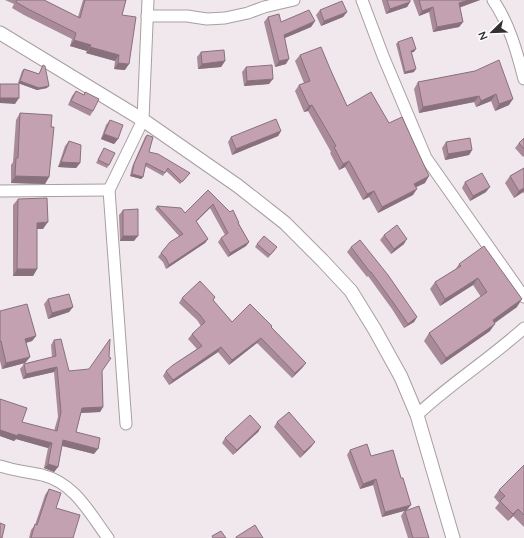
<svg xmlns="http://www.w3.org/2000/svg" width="524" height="538" viewBox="0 0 524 538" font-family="Quicksand,sans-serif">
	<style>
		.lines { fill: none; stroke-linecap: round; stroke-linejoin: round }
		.minor-casing { stroke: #a79fa2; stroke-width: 13 }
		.tertiary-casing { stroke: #a79fa2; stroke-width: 15 }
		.minor { stroke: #fff; stroke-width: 11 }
		.tertiary { stroke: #fff; stroke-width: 13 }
		.wall { fill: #a88a98 }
		.shaded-wall { fill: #88717c }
		.building { fill: #c3a1b1; stroke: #88717c }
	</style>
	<rect width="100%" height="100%" fill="#f0e8ec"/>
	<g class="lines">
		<defs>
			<g id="minor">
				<path d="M362,0L383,56L426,158L524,297"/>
				<path d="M493,0C509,23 517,52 524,79"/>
				<path d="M147,16H187L207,19L225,18L248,13L264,7L294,0"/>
				<path d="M0,191L109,190"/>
				<path d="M417,415C451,383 490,359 524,328"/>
				<path d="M126,424L109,190L143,120L148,0"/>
				<path d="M0,466C15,471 28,472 42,475C75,483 90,514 108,538"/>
			</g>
			<path id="tertiary" d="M0,33L143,120L238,186L285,223L322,260L351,291L375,330L401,377L417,415L453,538"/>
		</defs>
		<!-- minor casing -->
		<use href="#minor" class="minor-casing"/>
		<!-- tertiary casing -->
		<use href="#tertiary" class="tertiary-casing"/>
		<!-- minor -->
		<use href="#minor" class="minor"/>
		<!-- tertiary -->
		<use href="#tertiary" class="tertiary"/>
	</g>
	<!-- wall -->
	<g class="wall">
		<path d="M5,0H44L78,17L83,0H126L122,15L125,70L114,69L115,61L86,53L87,51L70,46L72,39L24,15L12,8L14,4Z"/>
		<path d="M382,0H410V2L407,7L386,14L382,1Z"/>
		<path d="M413,0H480L460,7L463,22L459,27L433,32L429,12L419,16Z"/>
		<path d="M320,10L347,12L343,17L321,26L316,15Z"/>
		<path d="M268,17L281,22L315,21L311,27L285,38L286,64L275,67L264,22Z"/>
		<path d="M398,42L414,52H411L414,72L404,74L396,44Z"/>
		<path d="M201,52L225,61L221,67L198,69L197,57Z"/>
		<path d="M300,55L331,71L347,106L389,123L425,183L416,187L413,195L378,213L369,197L363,200L345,167L339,170L330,153L331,152L308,111L304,112L295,91L299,85L304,83L295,61Z"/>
		<path d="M43,65L47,88L37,90L18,83L22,71L24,69L39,74Z"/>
		<path d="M246,67L269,84L244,86L242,72Z"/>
		<path d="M475,71L509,105L495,111L491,101L476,107L474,102L419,113L414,89L418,82Z"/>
		<path d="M76,91L84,95L85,92L93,111L90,116L68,105L72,96Z"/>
		<path d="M20,113L51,127L49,177L45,184L11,183V165L13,162L16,120Z"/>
		<path d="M110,120L118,139L114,144L101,139L106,125Z"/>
		<path d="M281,131L278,136L232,155L228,142L231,137Z"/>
		<path d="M147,135L149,152L190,173L180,184L166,171L163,176L145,166L143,177L141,179L130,176L132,167L145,137Z"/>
		<path d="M524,138V156L523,157L515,148L519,143Z"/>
		<path d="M69,141L80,163L76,168L58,167L65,146Z"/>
		<path d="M446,142L472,150L469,155L445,160L442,148Z"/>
		<path d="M104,148L109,165L107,168L96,163Z"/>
		<path d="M524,168V194L523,192L514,198L505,183L510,176Z"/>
		<path d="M465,182L486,192L470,201L462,188Z"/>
		<path d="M208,190L239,223V224L249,242L246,246L228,257L218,242L221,238L225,235L210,208L196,221L208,239L205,243L166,269L163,262L158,257L161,253L179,236L155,209L157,206L185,213Z"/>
		<path d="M18,199L43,229H37V269L33,276H13V205Z"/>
		<path d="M123,210L134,241H120L119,215Z"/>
		<path d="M384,235L404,244L391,254L380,240Z"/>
		<path d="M257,244L275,250L268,258L255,247Z"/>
		<path d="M351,247L417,317L414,322L404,328L392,309L368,276L367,277L347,252Z"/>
		<path d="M459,264L517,307L494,323L490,331L441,365L424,341L429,333L481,297L473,285L440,306L430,289L435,282L455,270Z"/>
		<path d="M215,297L213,300L232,322L271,327L306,363L302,368L292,378L257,343L229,365L218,352L169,385L163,376L166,371L197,349L188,339L192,334L201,326L197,320L179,303L182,298Z"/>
		<path d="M48,299L73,307L69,312L48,319L44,304Z"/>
		<path d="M0,311L36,336L32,341L26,343L30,357L25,363L2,369L0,361Z"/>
		<path d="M54,340L69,371H102L103,407L100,412L81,413L76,432L94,454L62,446L58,467L54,472L44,468L48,448L16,439L14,441L0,436V399L22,422L54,431L58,417L54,372L23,379L20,369L24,364L52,357L51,345Z"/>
		<path d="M277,422L315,442L311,447L300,458L274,427Z"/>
		<path d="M261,427L258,432L233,455L222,443L225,438Z"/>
		<path d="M350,450L371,456L407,510L429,538H408L401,516L404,511L382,517L373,485L360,489L347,455Z"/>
		<path d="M524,465V527L513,516L508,521L495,508L499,503L494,497L499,490Z"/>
		<path d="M49,489L56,508L73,538H29L31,530L35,525L45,495Z"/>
	</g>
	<!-- shaded-wall -->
	<g class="shaded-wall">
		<path d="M469,0H480L456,9L459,3Z"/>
		<path d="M410,2L407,7L386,14L390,9Z"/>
		<path d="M433,7L429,12L419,16L422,11Z"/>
		<path d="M347,12L343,17L321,26L324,21Z"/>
		<path d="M315,21L311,27L280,40L284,35Z"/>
		<path d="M463,22L459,27L433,32L437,27Z"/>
		<path d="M74,40L91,45L87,51L70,46Z"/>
		<path d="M90,47L119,55L115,61L86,53Z"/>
		<path d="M416,49L414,52L409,53L411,51Z"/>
		<path d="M289,59L286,64L275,67L279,61Z"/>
		<path d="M225,61L221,67L198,69L202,64Z"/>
		<path d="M118,63L129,64L125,70L114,69Z"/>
		<path d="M416,69L414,72L404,74L405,72Z"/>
		<path d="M273,79L269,84L244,86L247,81Z"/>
		<path d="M20,81L49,86L47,88L37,90L18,83Z"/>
		<path d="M496,94L491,101L476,107L481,101Z"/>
		<path d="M479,96L474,102L419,113L423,107Z"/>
		<path d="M0,98H19L15,104L0,103Z"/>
		<path d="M513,99L509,105L495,111L499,104Z"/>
		<path d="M312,105L308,111L304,112L309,106Z"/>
		<path d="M281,131L278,136L232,155L236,149Z"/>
		<path d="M104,134L118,139L114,144L101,139Z"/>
		<path d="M472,150L469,155L445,160L448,154Z"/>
		<path d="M349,161L345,167L339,170L343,164Z"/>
		<path d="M61,162L80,163L76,168L58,167Z"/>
		<path d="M132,174L143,177L141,179L130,176Z"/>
		<path d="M15,176L49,177L45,184L11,183Z"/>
		<path d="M429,176L425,183L410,190L414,184Z"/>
		<path d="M490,187L486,192L470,201L473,196Z"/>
		<path d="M524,188V191L523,192L514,198L519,191Z"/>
		<path d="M417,189L413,195L378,213L382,207Z"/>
		<path d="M374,191L369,197L363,200L367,194Z"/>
		<path d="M213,204L210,208L193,225L196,221Z"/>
		<path d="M48,222L43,229H32L37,223Z"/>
		<path d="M123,236H138L134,241H120Z"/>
		<path d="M208,239L205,243L166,269L169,265Z"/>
		<path d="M407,239L404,244L391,254L394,249Z"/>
		<path d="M249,242L246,246L228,257L230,253Z"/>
		<path d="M17,269H37L33,276H13Z"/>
		<path d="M478,278L473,285L440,306L445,299Z"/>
		<path d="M522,299L517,307L488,328L493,320Z"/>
		<path d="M73,307L69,312L48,319L52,313Z"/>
		<path d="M417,317L414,322L404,328L408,324Z"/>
		<path d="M495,324L490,331L441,365L446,358Z"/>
		<path d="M36,336L32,341L21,344L25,339Z"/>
		<path d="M261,338L257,343L229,365L232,360Z"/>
		<path d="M221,347L218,352L169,385L173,380Z"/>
		<path d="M30,357L25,363L2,369L6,363Z"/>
		<path d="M306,363L302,368L292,378L295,373Z"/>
		<path d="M57,367L54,372L23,379L26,374Z"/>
		<path d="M103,407L100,412L78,413L82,408Z"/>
		<path d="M261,427L258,432L233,455L237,450Z"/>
		<path d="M0,430L18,434L52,443L48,448L16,439L14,441L0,436Z"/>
		<path d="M63,440L98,449L94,454L59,445Z"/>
		<path d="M315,442L311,447L300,458L304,452Z"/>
		<path d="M48,464L58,467L54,472L44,468Z"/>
		<path d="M376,479L373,485L360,489L363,484Z"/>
		<path d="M411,505L407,510L382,517L385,512Z"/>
		<path d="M518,509L513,516L508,521L513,514Z"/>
	</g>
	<!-- building -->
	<g class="building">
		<path d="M17,0H44L80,18L85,0H126L122,15L136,17L129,64L118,63L119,55L90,47L91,45L74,40L76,33L28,9L16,2Z"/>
		<path d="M387,0H410V2L390,9Z"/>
		<path d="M419,0H469L459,3L463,22L437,27L433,7L422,11Z"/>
		<path d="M342,1L347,12L324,21L320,10Z"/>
		<path d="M309,10L315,21L284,35L289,59L279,61L268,17L279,14L281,22Z"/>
		<path d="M412,37L416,49L411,51L416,69L405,72L398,42Z"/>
		<path d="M321,47L331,71L347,106L371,92L389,123L402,117L429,176L414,184L417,189L382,207L374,191L367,194L349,161L343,164L334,147L336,146L312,105L309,106L299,85L310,81L300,55Z"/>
		<path d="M224,50L225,61L202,64L201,52Z"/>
		<path d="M499,60L513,99L499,104L496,94L481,101L479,96L423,107L418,82L475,71Z"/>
		<path d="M43,65L45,66L49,86L39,88L20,81L24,69L39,74Z"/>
		<path d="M272,65L273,79L247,81L246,67Z"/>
		<rect x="0" y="84" width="19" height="14"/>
		<path d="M76,91L84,95L85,92L99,99L93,111L71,101Z"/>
		<path d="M20,113L52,115L51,127H54L49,177L15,176L16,158H18Z"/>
		<path d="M276,119L281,131L236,149L231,137Z"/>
		<path d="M110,120L123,125L118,139L104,134Z"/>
		<path d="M147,135L153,137L149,152L158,154L190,173L182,182L168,168L165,173L146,163L143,177L132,174L134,164Z"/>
		<path d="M470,138L472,150L448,154L446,142Z"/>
		<path d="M524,138V149L519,143Z"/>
		<path d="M69,141L81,145L80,163L61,162Z"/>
		<path d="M104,148L115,153L109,165L98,160Z"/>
		<path d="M524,168V188L519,191L510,176Z"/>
		<path d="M482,173L490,187L473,196L465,182Z"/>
		<path d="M208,190L230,212L233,210L239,223H238L249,242L230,253L221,238L228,233L213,204L196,221L208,239L169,265L166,258L161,253L170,242L183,234L157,206L181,208L185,213Z"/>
		<path d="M47,198L48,222L37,223V269H17L18,199Z"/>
		<path d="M138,209V236H123V210Z"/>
		<path d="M397,225L407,239L394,249L384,235Z"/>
		<path d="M264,236L277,247L270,255L257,244Z"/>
		<path d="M360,240L388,275L417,317L408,324L395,305L371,272H370L351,247Z"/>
		<path d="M484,246L522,299L493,320L495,324L446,358L429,333L487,292L478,278L445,299L435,282L461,266L459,264Z"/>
		<path d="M200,281L215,297L213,300L232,322L250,304L272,326L271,327L306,363L295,373L261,338L232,360L221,347L173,380L166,371L173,365L202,346L192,334L205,322L200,315L182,298Z"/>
		<path d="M69,294L73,307L52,313L48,299Z"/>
		<path d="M27,304L36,336L25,339L30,357L6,363L1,341H0V311Z"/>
		<path d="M61,339L69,371L89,369L110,339L109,357L111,358L102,371L103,407L82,408L76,432L100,438L98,449L63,440L58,467L48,464L52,443L18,434V436L0,430V399L27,408L22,422L57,431L61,412L57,367L26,374L24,364L56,356L54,340Z"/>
		<path d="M289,412L315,442L304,452L277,422Z"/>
		<path d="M250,415L261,427L237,450L225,438Z"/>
		<path d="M367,444L371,456L393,450L401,478H403L411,505L385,512L376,479L363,484L350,450Z"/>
		<path d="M524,465V515L518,509L513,514L500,501L505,496L499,490Z"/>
		<path d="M49,489L61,493L56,508L80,515L73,538H31L35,524L37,525Z"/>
		<path d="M419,506L429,538H413L405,511Z"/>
		<path d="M0,523L5,525L2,538H0Z"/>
		<path d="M255,525L263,538H236V537Z"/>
		<path d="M221,531L226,538H213L212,536Z"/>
	</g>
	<!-- north arrow -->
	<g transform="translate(492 32) rotate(247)" stroke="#ffffff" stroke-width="3" paint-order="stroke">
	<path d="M0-3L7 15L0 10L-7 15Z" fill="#333031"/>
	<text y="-6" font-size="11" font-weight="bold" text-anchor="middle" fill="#333031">N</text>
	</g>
</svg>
